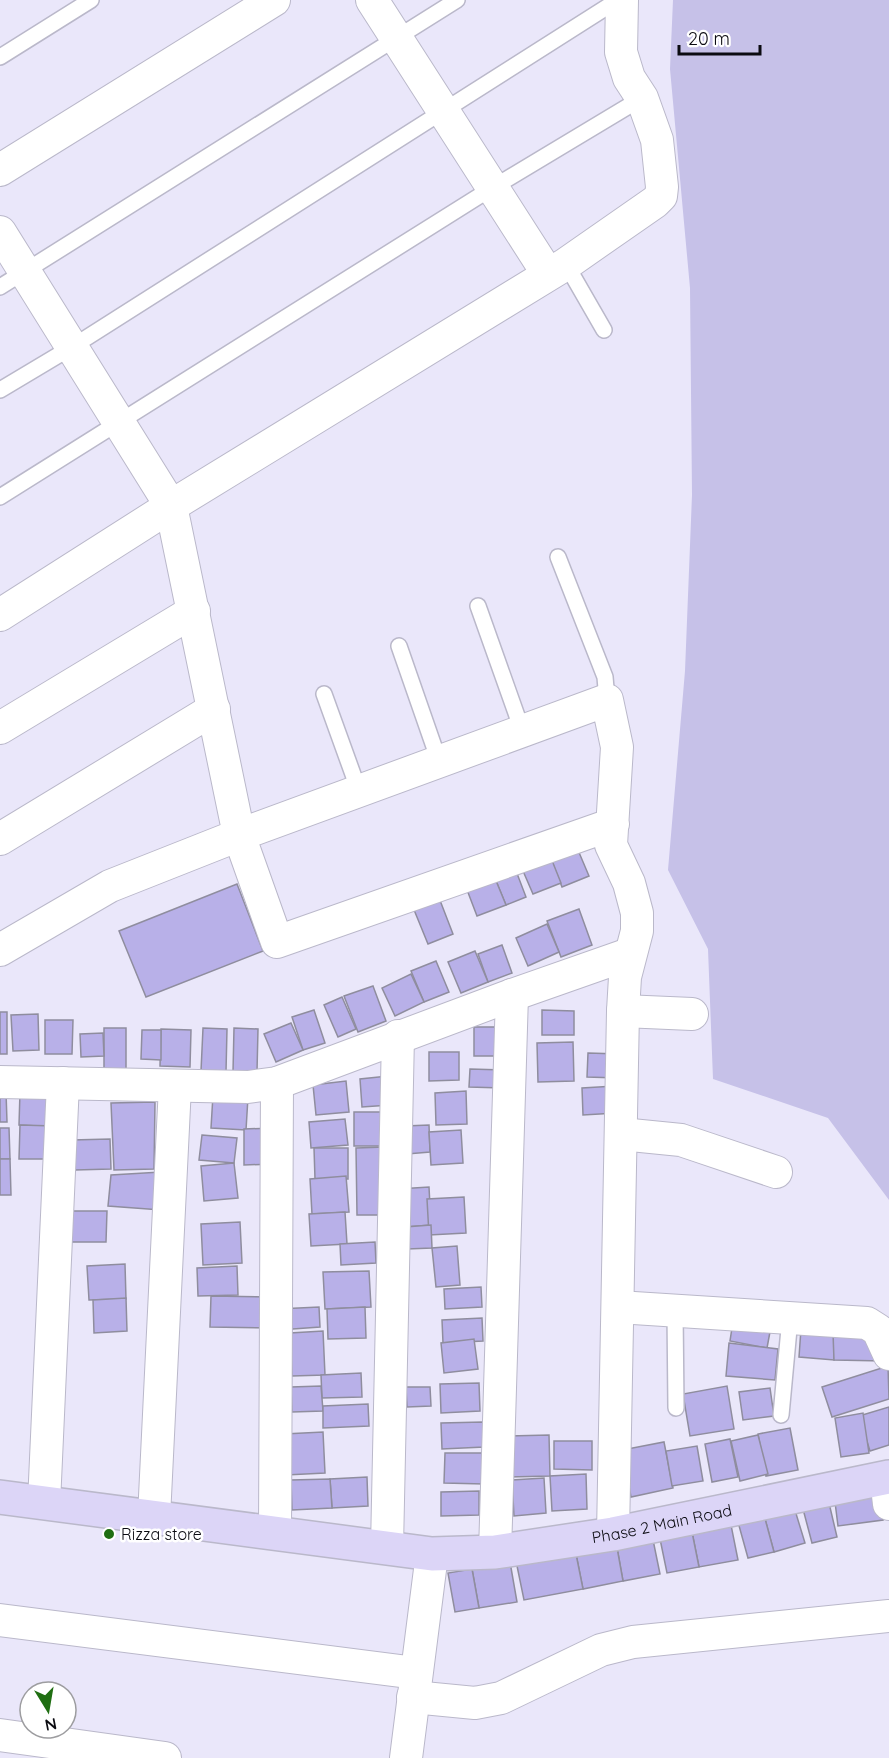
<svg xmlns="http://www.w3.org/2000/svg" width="889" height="1758" viewBox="0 0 889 1758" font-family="Quicksand,sans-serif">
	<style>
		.green { fill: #c6c1e8 }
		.building { fill: #b8b0e8; stroke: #8f8d9e; stroke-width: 1.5 }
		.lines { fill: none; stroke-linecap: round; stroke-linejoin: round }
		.lane-casing { stroke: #bab8ca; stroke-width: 18 }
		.street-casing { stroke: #bab8ca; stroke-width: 34 }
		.secondary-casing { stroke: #bab8ca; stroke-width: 36 }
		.lane { stroke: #fff; stroke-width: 15 }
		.street { stroke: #fff; stroke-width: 32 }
		.secondary { stroke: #dcd5f7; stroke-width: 33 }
		.poi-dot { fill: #1f6e12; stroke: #fff; stroke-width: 2 }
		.labels { text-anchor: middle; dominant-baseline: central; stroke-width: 5; stroke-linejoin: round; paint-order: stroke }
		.street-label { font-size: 16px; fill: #0b0b11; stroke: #fff }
		.poi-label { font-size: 16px; fill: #0b0b11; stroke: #fff; text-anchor: start }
	</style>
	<rect width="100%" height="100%" fill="#eae7fa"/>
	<!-- green -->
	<path class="green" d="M673,0H889V1200L828,1118L713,1079L708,949L668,870L685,671L692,495L690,288L670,69Z"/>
	<!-- building -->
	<g class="building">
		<path d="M575,843L589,876L562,887L549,854Z"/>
		<path d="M549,853L561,883L533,894L520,864Z"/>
		<path d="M513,863L526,897L506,905L492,871Z"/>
		<path d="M492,871L506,905L477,916L464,882Z"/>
		<path d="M237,884L263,951L146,997L119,931Z"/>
		<path d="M436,890L453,934L428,944L410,900Z"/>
		<path d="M579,909L592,945L561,957L547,921Z"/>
		<path d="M547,924L559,952L528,966L516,938Z"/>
		<path d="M502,945L512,973L488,982L478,954Z"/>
		<path d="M475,951L488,982L461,993L448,962Z"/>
		<path d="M436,961L449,992L424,1002L411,971Z"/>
		<path d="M411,974L424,1002L395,1016L382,988Z"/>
		<path d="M373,986L386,1021L358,1032L344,996Z"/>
		<path d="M342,997L356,1029L338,1037L324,1005Z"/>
		<path d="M314,1010L325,1043L303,1050L292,1017Z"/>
		<path d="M542,1010L574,1011V1035H542Z"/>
		<rect x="0" y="1012" width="7" height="42"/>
		<path d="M38,1014L39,1050L13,1051L11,1015Z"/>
		<path d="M45,1020H73L72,1054H45Z"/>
		<path d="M291,1023L303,1050L276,1062L264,1034Z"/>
		<rect x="474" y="1027" width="31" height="29"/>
		<rect x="104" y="1028" width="22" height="41"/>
		<path d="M203,1028L227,1029L226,1072L201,1071Z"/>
		<path d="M234,1028L258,1029L257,1072H233Z"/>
		<path d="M161,1029L191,1030L190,1067L160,1066Z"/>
		<path d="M142,1030H161V1060L141,1059Z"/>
		<path d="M103,1033L104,1056L81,1057L80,1034Z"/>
		<path d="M573,1042L574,1081L538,1082L537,1043Z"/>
		<path d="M429,1052H459V1080L429,1081Z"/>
		<path d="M588,1053L619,1054L618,1078L587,1077Z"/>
		<path d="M470,1069L503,1070L502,1088L469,1087Z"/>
		<path d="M388,1076L390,1105L362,1107L360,1079Z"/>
		<path d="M346,1081L349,1112L316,1115L313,1085Z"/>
		<path d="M615,1086L616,1113L583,1115L582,1088Z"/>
		<path d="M466,1091L467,1124L436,1125L435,1093Z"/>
		<path d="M0,1092H6L7,1122H0Z"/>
		<path d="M20,1092L59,1094L58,1127L19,1125Z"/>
		<path d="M213,1095L248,1097L246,1130L211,1128Z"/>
		<path d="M155,1102L154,1169L114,1170L111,1103Z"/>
		<rect x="354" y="1112" width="31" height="34"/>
		<path d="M345,1119L348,1145L311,1148L309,1122Z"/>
		<path d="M20,1125L54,1126V1159H19Z"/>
		<path d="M429,1125L430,1152L407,1154L405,1126Z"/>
		<path d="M0,1128H9L10,1159H0Z"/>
		<path d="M273,1128L274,1164L244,1165V1129Z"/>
		<path d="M461,1130L463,1163L431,1165L429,1132Z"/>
		<path d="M202,1135L237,1138L234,1163L199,1160Z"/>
		<path d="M110,1139L111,1169L75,1170L72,1140Z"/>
		<path d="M385,1147V1215H357L356,1148Z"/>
		<path d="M314,1148H348V1179H315Z"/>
		<path d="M0,1159H10L11,1195H0Z"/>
		<path d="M234,1163L238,1198L204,1201L201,1166Z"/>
		<path d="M161,1172V1210L108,1206L111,1175Z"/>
		<path d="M346,1176L349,1212L312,1214L310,1179Z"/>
		<path d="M429,1187L431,1225L405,1227L398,1189Z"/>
		<path d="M464,1197L466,1233L429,1235L427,1199Z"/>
		<path d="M67,1211H107L106,1242H66Z"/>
		<path d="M345,1212L347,1244L311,1246L309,1214Z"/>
		<path d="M240,1222L242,1263L203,1265L201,1224Z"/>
		<path d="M431,1225L432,1248L407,1249L405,1227Z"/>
		<path d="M375,1242L376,1263L341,1265L340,1244Z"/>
		<path d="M457,1246L460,1285L436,1287L432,1248Z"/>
		<path d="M125,1264L126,1299L89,1300L87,1266Z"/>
		<path d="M237,1266L238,1295L198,1296L197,1268Z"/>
		<path d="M369,1271L371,1307L325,1309L323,1272Z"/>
		<path d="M481,1287L482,1307L445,1309L444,1289Z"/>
		<path d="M211,1296L272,1297V1328L210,1327Z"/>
		<path d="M126,1298L127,1331L94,1333L93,1300Z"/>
		<path d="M319,1307L320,1327L279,1330L278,1309Z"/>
		<path d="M365,1307L366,1338L328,1339L327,1309Z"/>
		<path d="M734,1315L772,1321L767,1348L730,1341Z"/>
		<path d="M482,1318L483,1341L443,1343L442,1320Z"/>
		<path d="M801,1329L836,1333L834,1360L799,1357Z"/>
		<path d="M323,1331L325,1375L292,1376L290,1333Z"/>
		<path d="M833,1333L880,1339L884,1361L834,1360Z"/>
		<path d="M474,1339L478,1369L444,1373L441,1343Z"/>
		<path d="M729,1343L778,1349L775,1380L726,1376Z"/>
		<path d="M888,1366L889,1399L832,1417L822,1387Z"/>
		<path d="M361,1373L362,1397L322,1398L321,1375Z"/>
		<path d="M479,1383L480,1411L441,1413L440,1384Z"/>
		<path d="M321,1386L323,1411L292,1412L291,1387Z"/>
		<path d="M727,1386L734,1429L690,1436L683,1394Z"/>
		<path d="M406,1387H430L431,1406L407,1407Z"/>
		<path d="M770,1388L774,1416L743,1420L739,1392Z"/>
		<path d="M368,1404L369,1426L323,1428V1406Z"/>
		<path d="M889,1407V1445L870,1451L859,1416Z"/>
		<path d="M863,1413L869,1453L841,1457L835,1418Z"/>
		<path d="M483,1422L484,1447L442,1449L441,1423Z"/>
		<path d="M790,1428L798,1470L766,1476L758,1434Z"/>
		<path d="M323,1432L325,1473L286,1475L284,1434Z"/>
		<path d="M549,1435L550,1476L508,1477V1436Z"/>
		<path d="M758,1435L768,1474L740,1481L731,1441Z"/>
		<path d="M730,1439L738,1477L712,1482L705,1444Z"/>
		<path d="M554,1441H592V1470L554,1469Z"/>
		<path d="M664,1442L673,1488L631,1497L622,1450Z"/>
		<path d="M697,1446L703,1481L672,1486L666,1451Z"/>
		<path d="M445,1453H484V1484L444,1483Z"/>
		<path d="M586,1474L587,1509L552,1511L550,1476Z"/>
		<path d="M367,1477L368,1506L332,1508L330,1479Z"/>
		<path d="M544,1478L546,1513L514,1516L512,1480Z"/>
		<path d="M330,1479L332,1508L292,1510L291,1480Z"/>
		<path d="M878,1488L883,1520L838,1526L834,1494Z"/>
		<path d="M479,1491V1515L441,1516V1492Z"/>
		<path d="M829,1503L837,1537L812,1543L803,1509Z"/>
		<path d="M794,1507L805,1543L774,1552L764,1515Z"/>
		<path d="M764,1515L774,1552L748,1558L738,1522Z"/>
		<path d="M730,1520L738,1560L699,1567L691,1527Z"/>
		<path d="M691,1527L699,1567L667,1573L659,1534Z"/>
		<path d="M652,1535L660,1574L623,1581L616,1542Z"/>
		<path d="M616,1542L623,1581L583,1589L575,1549Z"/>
		<path d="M575,1549L583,1589L524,1600L516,1561Z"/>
		<path d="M510,1562L517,1602L479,1608L472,1569Z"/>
		<path d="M472,1569L479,1608L455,1612L448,1573Z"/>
	</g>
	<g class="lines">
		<defs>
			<g id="lane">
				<path d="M0,57L91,0"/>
				<path d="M566,264L604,330"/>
				<path d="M0,287L457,0"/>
				<path d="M0,390L72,347L618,0"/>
				<path d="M0,497L492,188L642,98"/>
				<path d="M558,557L605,677L607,700"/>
				<path d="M478,606L522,730"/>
				<path d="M399,646L439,761"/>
				<path d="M324,694L359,791"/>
				<path d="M675,1311L676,1408"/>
				<path d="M781,1415L790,1318"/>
			</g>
			<g id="street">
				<path d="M372,0L548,274"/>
				<path d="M0,170L274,0"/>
				<path d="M0,232L171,506L239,835L110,886L0,950"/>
				<path d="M0,615L171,506L566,264L655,202L661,196L662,187L657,140L642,98L629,78L621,52L622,0"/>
				<path d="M0,728L194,611"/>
				<path d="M0,839L214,709"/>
				<path d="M623,1011L692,1014"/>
				<path d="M0,1082L248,1087L277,1083L512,995L629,954"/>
				<path d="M621,1134L681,1140L776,1172"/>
				<path d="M618,1307L867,1323L878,1330L889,1354"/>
				<path d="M886,1478L889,1504"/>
				<path d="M44,1503L63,1083"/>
				<path d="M154,1517L175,1086"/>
				<path d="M275,1532L277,1083"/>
				<path d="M613,1534L623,1011L625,977L637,931V913L629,883L611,845L617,747L607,700L239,835L277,942L613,824"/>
				<path d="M387,1547L398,1036"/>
				<path d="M495,1552L512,995"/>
				<path d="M0,1620L416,1673"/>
				<path d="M413,1697L475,1703L501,1698L601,1650L633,1642L889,1616"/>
				<path d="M0,1735L165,1758"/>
				<path d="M406,1758L432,1554"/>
			</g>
			<g id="secondary">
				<path id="s1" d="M0,1497L432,1554L495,1552L613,1534L889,1477"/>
			</g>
		</defs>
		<!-- lane casing -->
		<use href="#lane" class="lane-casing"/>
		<!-- street casing -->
		<use href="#street" class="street-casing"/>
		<!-- secondary casing -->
		<use href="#secondary" class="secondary-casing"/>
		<!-- lane -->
		<use href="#lane" class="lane"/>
		<!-- street -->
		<use href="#street" class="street"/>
		<!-- secondary -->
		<use href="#secondary" class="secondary"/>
	</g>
	<!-- markers -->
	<circle class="poi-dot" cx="109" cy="1534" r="6"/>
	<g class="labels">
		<!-- street labels -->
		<g class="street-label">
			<text stroke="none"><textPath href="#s1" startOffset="668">Phase 2 Main Road</textPath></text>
		</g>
		<!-- poi labels -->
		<g class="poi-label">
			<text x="121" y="1534">Rizza store</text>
		</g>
	</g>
	<!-- north arrow -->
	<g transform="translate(48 1710) rotate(169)"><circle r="28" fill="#ffffff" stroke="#9d9da0" stroke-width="1.5"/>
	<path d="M0-4.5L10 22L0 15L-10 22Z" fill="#1f6e12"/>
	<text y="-9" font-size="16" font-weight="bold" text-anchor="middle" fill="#0b0b11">N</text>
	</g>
	<!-- scale -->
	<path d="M679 45v9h81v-9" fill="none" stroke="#0b0b11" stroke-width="3"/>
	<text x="688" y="45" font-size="18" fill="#0b0b11" stroke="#ffffff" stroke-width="4.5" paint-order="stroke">20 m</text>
</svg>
